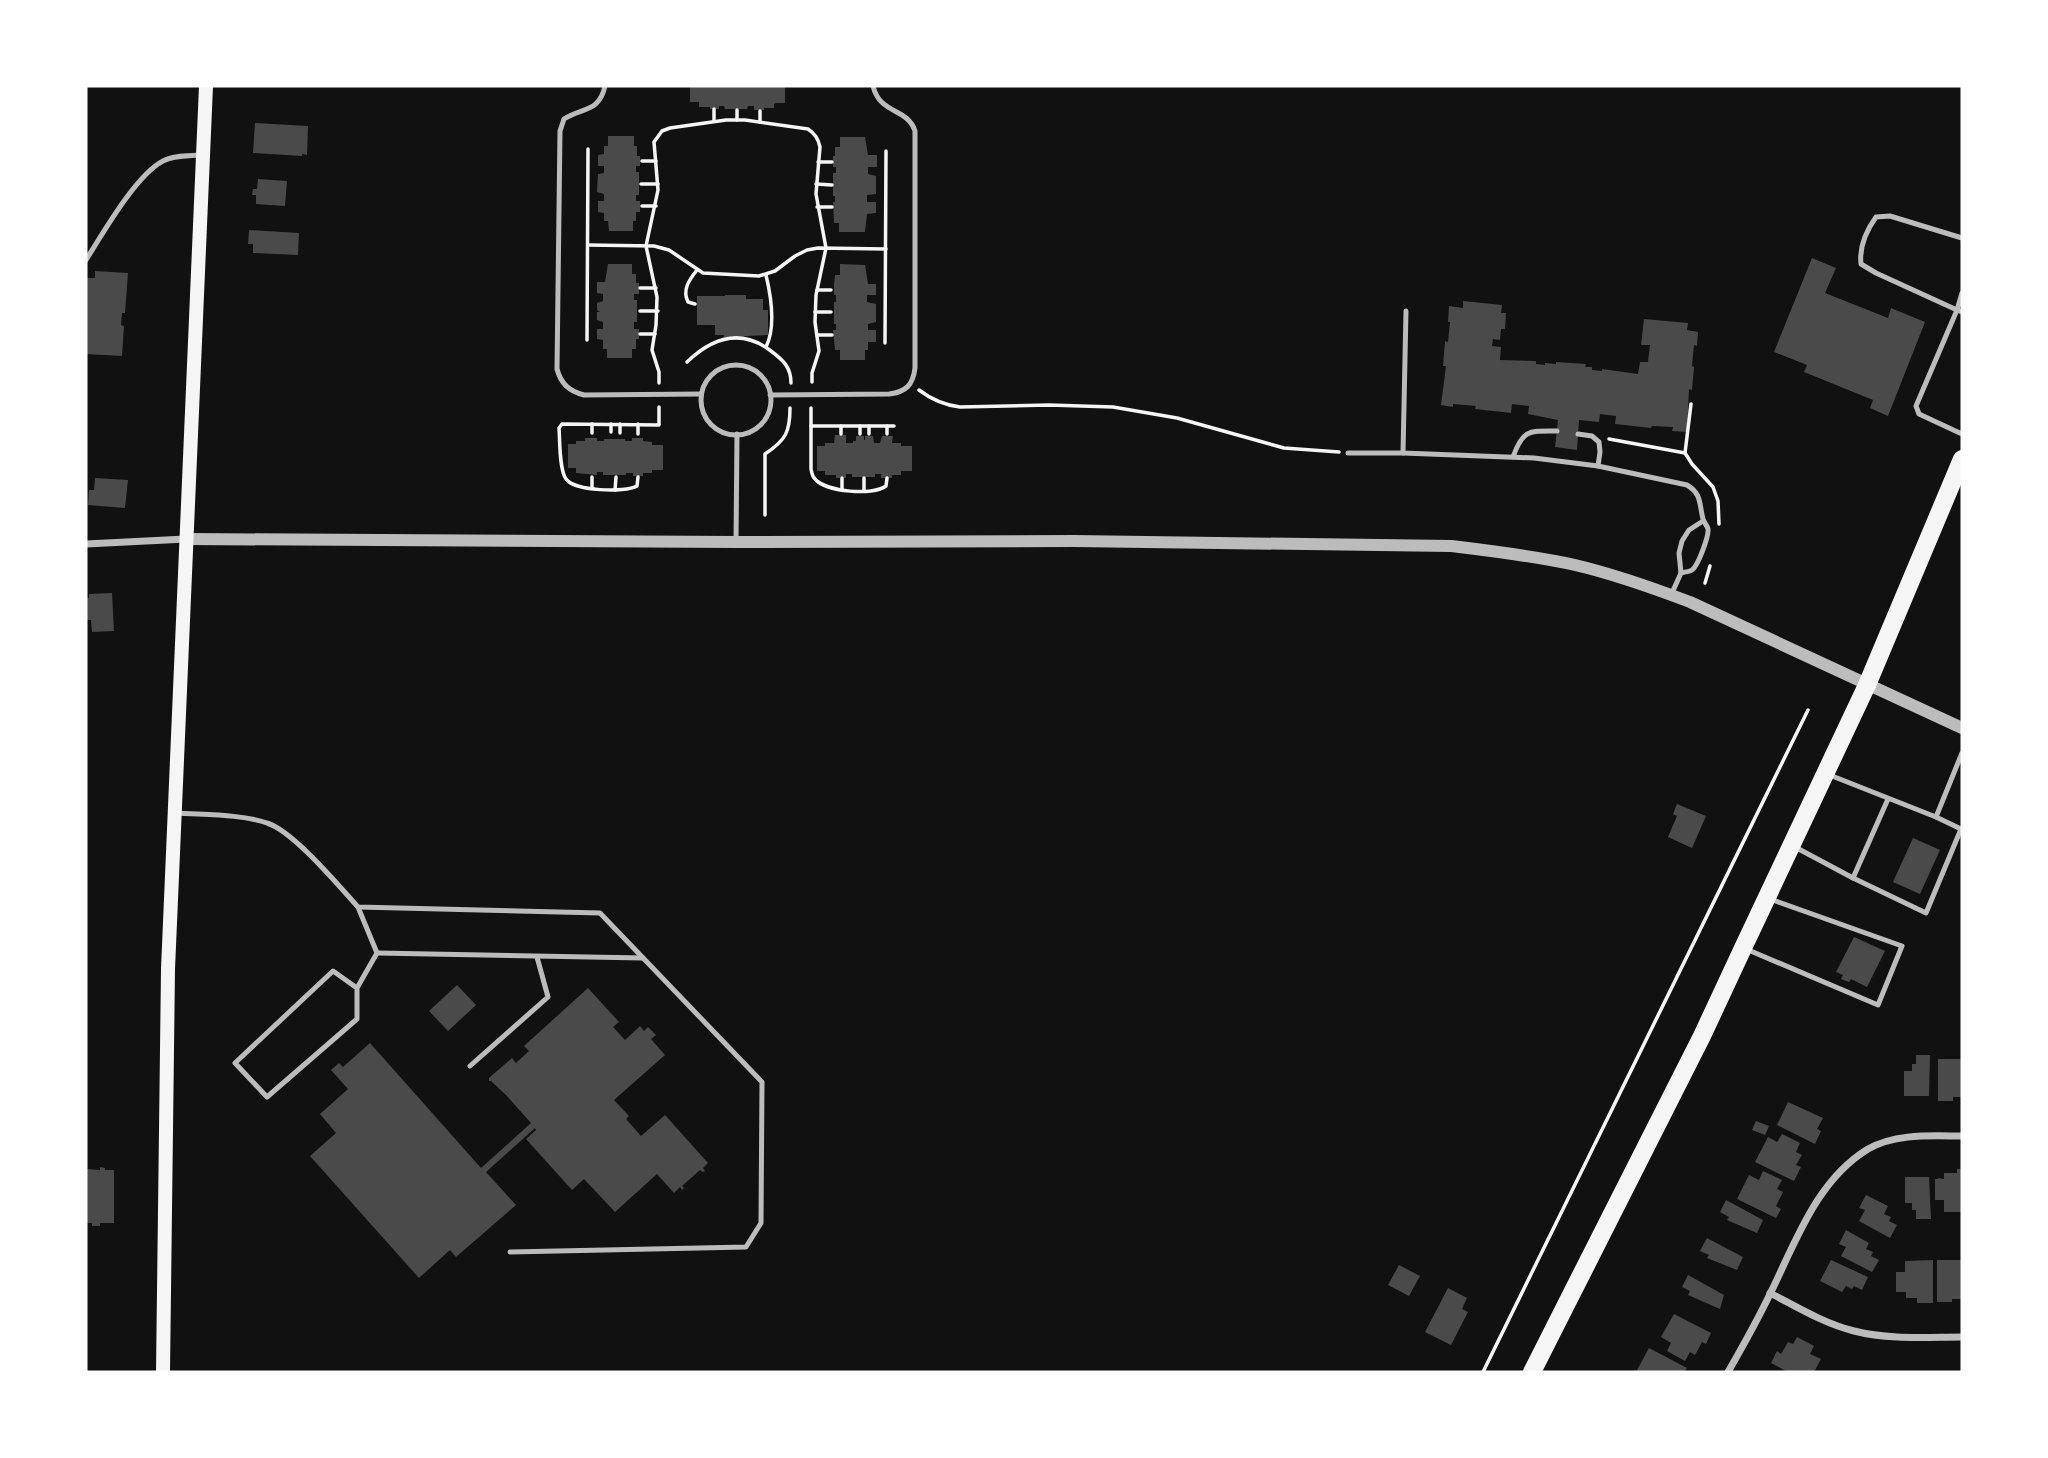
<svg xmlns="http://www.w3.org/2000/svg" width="2048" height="1458" viewBox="0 0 2048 1458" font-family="'Varela Round',sans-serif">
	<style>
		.building { fill: #4a4a4a }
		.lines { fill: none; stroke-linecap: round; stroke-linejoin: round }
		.path { stroke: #f5f5f5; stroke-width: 3.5 }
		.service { stroke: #bcbcbc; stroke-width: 5 }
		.minor { stroke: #bcbcbc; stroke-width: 7 }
		.tertiary { stroke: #bcbcbc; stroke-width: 12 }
		.secondary { stroke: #f5f5f5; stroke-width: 14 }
		.trunk { stroke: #f5f5f5; stroke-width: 18 }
	</style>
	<rect width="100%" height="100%" fill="#111"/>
	<!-- building -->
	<g class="building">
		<path d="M690,86H785V103H776L774,104V108H764V110H754V106H748L747,109H725L724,106H719V109H710V107H699V102H690Z"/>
		<path d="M255,123L308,126L307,155L302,154V156L253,153Z"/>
		<path d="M608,136H634V146H637V156H640V166H636V172H639V195H636V201H640V212H636V221H633V231H609L608,221H604V213L598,212V201H604V194L597,192L598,174L604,173V166H598V155L604,154V146H608Z"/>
		<path d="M840,137H865L868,155H877V167H868V174L876,176V194L867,195V202H876V213L867,214L865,232H839V223H834L833,202H835V196H833V173H836V167H833V156H835V147H840Z"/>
		<path d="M258,179L287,181L285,206L256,204V195H252L253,189H257Z"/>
		<path d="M249,230L299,233L298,255L253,253V244H248Z"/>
		<path d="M1812,258L1836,268L1825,293L1888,318L1891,308L1925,322L1888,416L1870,408L1873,400L1804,372L1807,365L1774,352Z"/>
		<path d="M608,264H632V274H636V283H639V294H634V300H637V322H634V329H639V339H636V349H632V358H607V349H603V340L597,339V329H603V322L597,320V312H600L597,310V303L603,301V294L597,293V282H605Z"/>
		<path d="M840,264L865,265L868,284H876V295H867V302L876,304V322L868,324V330H876V342H868V350H865V360H840V350H835L833,330H836V324H834V302H836V295H834V285L835,275H840Z"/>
		<path d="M95,271L128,273L125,313H122L121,325L124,326L122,356L86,354V278H95Z"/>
		<path d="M725,295H746V299H763V310H768V335L724,337V335H715V325H697V296H725Z"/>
		<path d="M1463,301L1502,305L1501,313H1506L1505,329H1501L1500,340L1493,339L1492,346L1501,347L1500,360L1536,361V364L1545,365V363L1556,364V362L1586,364L1585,367H1592V370L1602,371V369L1638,374L1640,362H1648L1650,345H1641L1644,319L1688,323L1687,330L1698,332L1697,346L1694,345L1692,366L1694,367L1692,390L1689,389L1687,432L1672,431L1673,427L1652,426L1651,428L1615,424L1616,416L1600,414L1599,422L1579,420L1577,450L1555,447L1558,420L1528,414L1529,406L1512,404L1511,413L1475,409L1476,406L1453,404V407L1441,405L1446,366H1443L1445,341L1448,342L1450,322H1448L1449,306L1463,308Z"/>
		<path d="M835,435H846V443H853V441H856V436H864V440H865V436H873L874,443H880L882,436H893L892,443H901V446H912V471H901V475H892V478H881V474H875V477H852V474H846V478H836V475H825V471H817V446H825V443H834Z"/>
		<path d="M585,438H597V441H604V439H625V441H632V438H643V441L652,442V445H663V470H652V473H643V476H633V473H626V475H603V472H597V475L576,473V468H568V444H576V441H585Z"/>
		<path d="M95,478L128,480L125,508L88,505L89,490H94Z"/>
		<path d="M112,593L114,631L92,632L91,620H86V598H89V594Z"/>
		<path d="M1677,804L1706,816L1692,848L1668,837L1677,816L1673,814Z"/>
		<path d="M1913,838L1940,850L1920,894L1893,882Z"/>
		<path d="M1854,937L1885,951L1867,987L1851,979L1849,982L1841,979L1843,975L1836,972Z"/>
		<path d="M457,985L476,1005L448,1031L429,1011Z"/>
		<path d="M588,988L619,1022L613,1027L625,1040L640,1026L644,1031L648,1027L656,1035L651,1039L665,1055L614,1100L629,1116L626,1119L641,1136L665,1115L708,1163L703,1168L705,1171L703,1172L700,1170L682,1186L684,1188L682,1190L680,1187L674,1193L657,1174L615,1212L584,1179L572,1190L526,1139L536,1130L535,1128L486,1172L516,1205L456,1257L450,1250L419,1278L310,1156L336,1133L320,1114L348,1089L331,1070L339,1063L343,1067L370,1043L481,1168L531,1123L507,1096L491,1081H489V1078L512,1058L516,1063L529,1051L524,1046Z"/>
		<path d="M1916,1055H1930L1929,1096H1904V1071H1912V1064H1916Z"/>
		<path d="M1938,1059H1962V1097H1953V1101H1938Z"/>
		<path d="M1788,1102L1823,1118L1817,1129L1821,1131L1815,1144L1777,1125Z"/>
		<path d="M1756,1121L1769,1126L1765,1135L1752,1130Z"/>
		<path d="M1782,1134L1800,1143L1796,1152L1802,1155L1796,1165L1801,1167L1794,1181L1755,1162L1768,1137L1777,1142Z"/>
		<path d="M100,1167L105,1168V1170H114V1223H100V1226H92V1223H86V1169L100,1170Z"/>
		<path d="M1957,1169H1962V1212H1944V1200H1935V1179H1938V1178L1944,1179V1173H1957Z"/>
		<path d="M1763,1171L1782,1180L1777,1189L1783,1192L1776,1206L1781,1209L1776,1218L1737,1199L1749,1175L1759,1180Z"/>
		<path d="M1905,1177H1929L1931,1219H1916V1210H1912V1203H1905Z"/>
		<path d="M1866,1195L1888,1206L1884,1214L1891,1217L1889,1221L1897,1225L1890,1238L1859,1221L1865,1210L1859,1208Z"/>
		<path d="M1726,1200L1763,1220L1757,1233L1727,1220L1729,1217L1720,1212Z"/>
		<path d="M1846,1230L1869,1243L1866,1249L1873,1252L1871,1256L1879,1260L1872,1272L1841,1256L1846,1247L1839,1244Z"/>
		<path d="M1707,1238L1743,1257L1737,1270L1707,1258L1709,1255L1700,1251Z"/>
		<path d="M1831,1260L1868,1277L1862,1290L1854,1286L1852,1289L1846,1286L1842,1292L1820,1281Z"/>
		<path d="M1933,1260V1303H1917V1298H1906V1292H1896V1272H1905V1261Z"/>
		<path d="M1937,1260H1962V1299H1952V1302H1937Z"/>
		<path d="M1399,1265L1420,1276L1409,1296L1388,1285Z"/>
		<path d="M1688,1275L1724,1295L1720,1309L1688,1295L1690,1291L1682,1287Z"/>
		<path d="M1448,1288L1467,1298L1462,1309L1468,1312L1451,1345L1425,1332Z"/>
		<path d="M1674,1314L1711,1333L1706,1344L1702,1342L1695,1355L1690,1352L1685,1361L1667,1351L1671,1343L1661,1337Z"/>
		<path d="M1797,1337L1814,1346L1810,1354L1821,1359L1814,1372H1788L1771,1363L1777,1351L1781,1354L1788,1342L1793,1344Z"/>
		<path d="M1649,1348L1687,1368L1684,1372H1636Z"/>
	</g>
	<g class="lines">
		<!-- path -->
		<g class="path">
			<path d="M714,109V121"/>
			<path d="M737,110V120"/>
			<path d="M760,111V122"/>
			<path d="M642,161H656"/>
			<path d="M818,162H832"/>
			<path d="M641,184H658"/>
			<path d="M816,184L832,185"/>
			<path d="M642,206H656"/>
			<path d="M817,207H832"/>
			<path d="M588,245L654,246L669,250L703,273L759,276L775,271L795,256L807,250L818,248L886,249"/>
			<path d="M640,288H656"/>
			<path d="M817,290H831"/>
			<path d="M695,304L688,302C682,290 689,280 697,270"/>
			<path d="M640,311H658"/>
			<path d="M815,312H831"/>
			<path d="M640,334H655"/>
			<path d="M817,335H832"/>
			<path d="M587,340L588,149"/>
			<path d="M885,343L886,151"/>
			<path d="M766,347C776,327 771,296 766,275"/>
			<path d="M687,362C713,337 741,328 771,351C783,360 791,367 791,383"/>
			<path d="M659,383V372L652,350L656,325L657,297L646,246L658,190L654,142L662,131L670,128L726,120H745L808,129C815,134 818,138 820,147L816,194L826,248L816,295L815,322L819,351L812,373V382"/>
			<path d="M919,390C932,400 944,405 960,407L1049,405L1113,407L1177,418L1284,448L1339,452"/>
			<path d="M1691,404L1685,453L1692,464L1713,487L1718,501L1719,524"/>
			<path d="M811,408V469C812,474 812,476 815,479C826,492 873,496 886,486L887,478"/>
			<path d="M592,424V433"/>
			<path d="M611,424V432"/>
			<path d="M620,424V433"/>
			<path d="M638,424V434"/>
			<path d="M811,426H894"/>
			<path d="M841,426V434"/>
			<path d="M860,426V434"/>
			<path d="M869,426V434"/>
			<path d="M887,426V434"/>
			<path d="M1609,439L1685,453"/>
			<path d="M592,477V488"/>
			<path d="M638,477L637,486C625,493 574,491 566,479C559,469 560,440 559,428L562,424L659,425V407"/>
			<path d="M842,478V489"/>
			<path d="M864,478V491"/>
			<path d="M615,490L616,477"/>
			<path d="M765,515V454C786,440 790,432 790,408"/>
			<path d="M1705,583L1710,566"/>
			<path d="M1483,1372L1808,710"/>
		</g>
		<!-- service -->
		<g class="service">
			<path d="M605,86C599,113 582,107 564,119L560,131L557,369C561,384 569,391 584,395L701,394"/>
			<path d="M1962,238L1890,216L1876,217C1866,231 1859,246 1861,264L1876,273L1957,310L1916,406L1919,414L1962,434"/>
			<path d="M86,260C103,233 136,175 163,161C174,155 189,156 201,155"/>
			<path d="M1962,293L1957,310L1962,312"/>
			<path d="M1406,311L1403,453L1534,458L1598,466L1687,485C1702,494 1699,504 1703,519C1704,523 1707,525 1708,529C1709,536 1698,566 1692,570C1689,572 1684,572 1681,573"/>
			<circle cx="736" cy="400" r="35"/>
			<path d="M770,395L889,394C906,392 913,385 915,368V131C907,107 880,115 873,86"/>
			<path d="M1578,434L1592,436L1599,442L1600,452L1598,466"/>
			<path d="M1348,453H1403"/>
			<path d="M1513,457C1523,429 1529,431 1557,431"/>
			<path d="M736,542L737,434"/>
			<path d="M1672,593L1681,573L1679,553L1682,541L1689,530L1703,521"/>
			<path d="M1827,774L1936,817L1962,753"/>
			<path d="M176,813C204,815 241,814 267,823C293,831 338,885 358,907L600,913L762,1082L761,1223L746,1247L510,1252"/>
			<path d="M1793,846L1853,878L1888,799"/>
			<path d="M1853,878L1926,913L1961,829L1936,817"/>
			<path d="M1746,949L1878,1005L1902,946L1770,899"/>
			<path d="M377,953L643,958"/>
			<path d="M357,988V1019L267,1097L235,1063L333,971L357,988L377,953L358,907"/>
			<path d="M470,1066L548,997L537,957"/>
		</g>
		<!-- minor -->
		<g class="minor">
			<path d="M86,544L186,539"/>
			<path d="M1770,1293C1797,1307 1825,1324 1854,1331C1889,1340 1927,1337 1962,1337"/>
			<path d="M1728,1372C1743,1346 1758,1319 1771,1292C1796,1241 1817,1180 1868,1149C1896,1133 1932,1136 1962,1136"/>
		</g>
		<!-- tertiary -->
		<path class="tertiary" d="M187,539L736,542L1074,541L1451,546C1492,551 1535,556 1575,565C1614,574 1653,588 1690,602L1962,728"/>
		<!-- secondary -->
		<path class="secondary" d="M163,1372L168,969L206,86"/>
		<!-- trunk -->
		<path class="trunk" d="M1532,1372L1702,1036L1743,948L1867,685L1962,459"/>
	</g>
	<!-- border -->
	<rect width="2048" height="1458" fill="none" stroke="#ffffff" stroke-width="175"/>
</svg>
